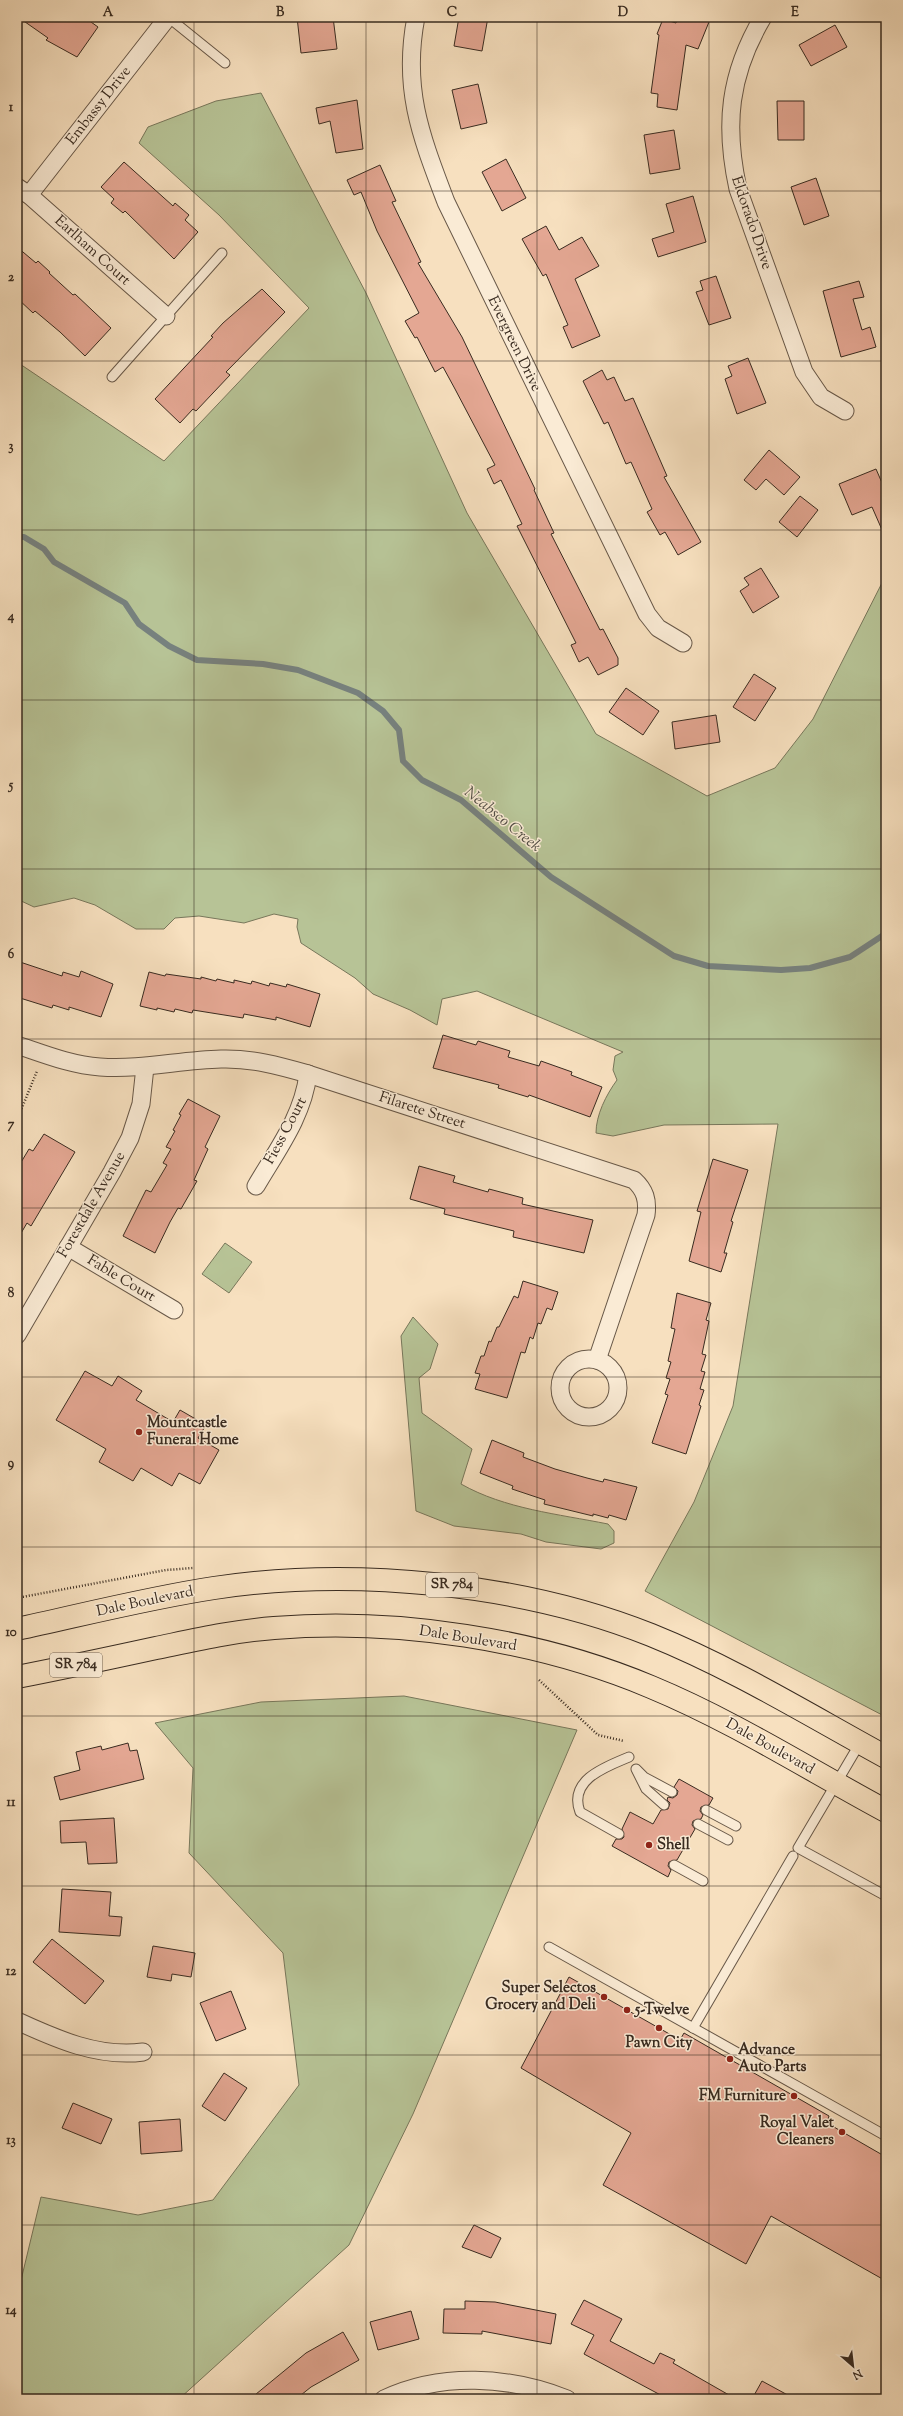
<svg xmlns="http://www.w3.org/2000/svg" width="903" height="2416" viewBox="0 0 903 2416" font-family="'Sorts Mill Goudy',serif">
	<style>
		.green { fill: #b7c396; stroke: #78775b }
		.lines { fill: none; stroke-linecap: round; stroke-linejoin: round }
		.stream { stroke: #77817e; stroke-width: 6 }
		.building { fill: #e4a793; stroke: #392b20 }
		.lane-casing { stroke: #685848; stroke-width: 11 }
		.street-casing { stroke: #685848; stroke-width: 19 }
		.primary-casing { stroke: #392b20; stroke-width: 24 }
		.path { stroke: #392b20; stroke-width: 2.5; stroke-dasharray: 1 2; stroke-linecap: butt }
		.lane { stroke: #faebd5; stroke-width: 9 }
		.street { stroke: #faebd5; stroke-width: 17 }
		.primary { stroke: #f7e0bf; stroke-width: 22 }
		.grid { fill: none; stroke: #392b20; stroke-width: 1; stroke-opacity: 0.55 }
		.poi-dot { fill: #8f2418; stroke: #faebd5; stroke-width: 1.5 }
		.labels { text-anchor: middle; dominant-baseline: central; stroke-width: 3; stroke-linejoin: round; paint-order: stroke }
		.shield { fill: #faebd5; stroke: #736556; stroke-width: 1 }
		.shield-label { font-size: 14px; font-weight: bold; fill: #392b20 }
		.street-label { font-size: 15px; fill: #392b20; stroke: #faebd5 }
		.poi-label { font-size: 15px; font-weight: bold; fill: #392b20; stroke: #faebd5; text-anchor: start }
		.water-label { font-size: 16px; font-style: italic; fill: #534f47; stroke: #faebd5 }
		.neatline { fill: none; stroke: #392b20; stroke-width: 1.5 }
		.grid-label { font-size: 13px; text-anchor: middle; font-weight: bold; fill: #392b20 }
	</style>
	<rect width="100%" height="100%" fill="#f7e0bf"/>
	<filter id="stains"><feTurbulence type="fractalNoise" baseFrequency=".005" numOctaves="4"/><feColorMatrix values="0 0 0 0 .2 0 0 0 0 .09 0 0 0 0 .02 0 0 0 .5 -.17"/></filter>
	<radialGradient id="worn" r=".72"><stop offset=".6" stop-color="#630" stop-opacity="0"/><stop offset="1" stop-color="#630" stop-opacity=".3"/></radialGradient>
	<!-- green -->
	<g class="green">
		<path d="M261,93L366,293L467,513L596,734L707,796L775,768L813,719L886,575V1717L645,1591L694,1502L733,1406L778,1124L664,1125L613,1136L596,1133C596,1115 606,1095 617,1080L613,1070L615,1056L623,1052L477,991L442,999L437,1025L410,1010L373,994L355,978L301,943L297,927L298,919L274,914L244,923L199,916L175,918L164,929H136L95,905L74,898L34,907L17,899V362L164,461L309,308L219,215L139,143L148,127L216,101Z"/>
		<path d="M225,1243L252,1262L229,1293L202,1274Z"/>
		<path d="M413,1317L438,1344L430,1369L419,1378L422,1413L472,1449L461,1484C505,1509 558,1514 608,1524L614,1531V1543L601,1549L546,1542L521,1534L454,1526L416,1511L401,1336Z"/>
		<path d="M404,1696L577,1730L413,2114L349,2245L179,2399H17V2297L41,2197L138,2215L213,2200L299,2085L283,1953L189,1853L193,1768L155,1723L261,1702Z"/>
	</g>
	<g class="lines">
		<!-- stream -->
		<path class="stream" d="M17,537H24L44,549L54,562L125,603L139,624L169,646L197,660L263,664L298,670L358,693L383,711L399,730L403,761L422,780L461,800L551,877L674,956L708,966L781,970L810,968L850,957L885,934L886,929"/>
	</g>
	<!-- building -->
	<g class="building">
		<path d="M18,17H84L98,27L77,57L46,40L48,38Z"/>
		<path d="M297,17H333L337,49L301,53Z"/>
		<path d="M459,17H488L482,51L454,46Z"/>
		<path d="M678,17H711L698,49L686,45L677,110L657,107L658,94L651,93L659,35L657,34L663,19L676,23Z"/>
		<path d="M835,25L847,47L811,66L799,45Z"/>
		<path d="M478,84L487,123L461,129L452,90Z"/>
		<path d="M357,100L363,149L336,153L330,121L319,124L316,108Z"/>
		<path d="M777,101H804V140H778Z"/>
		<path d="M674,130L680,169L650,174L644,135Z"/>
		<path d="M506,159L526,198L502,211L482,172Z"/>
		<path d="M124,162L173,206L175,203L189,215L185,220L198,232L174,259L125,211L123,213L111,203L114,199L101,187Z"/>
		<path d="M380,165L396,201L392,202L421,262L418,263L462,337L535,489L534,490L554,533L551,534L600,630L603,629L618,658V665L598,675L588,657L579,662L571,645L576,643L517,526L522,524L501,480L494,484L487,469L495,465L455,389L443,367L435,372L417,337L415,338L405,321L419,313L377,231L361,192L354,195L347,180Z"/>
		<path d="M816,178L829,216L804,225L791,187Z"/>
		<path d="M693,196L706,242L658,257L652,239L674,232L666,204Z"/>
		<path d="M546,226L559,250L582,237L599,266L575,279L600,336L572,348L563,327L568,325L546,274L543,276L522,239Z"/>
		<path d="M17,247L36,263L38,261L50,272L49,273L73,295L75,294L111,328L85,356L60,332L35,311L33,313L17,298Z"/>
		<path d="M716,276L731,318L709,325L696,292L703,290L700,281Z"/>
		<path d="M859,281L864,297L853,299L862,330L870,327L876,347L841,357L823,291Z"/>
		<path d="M262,289L285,312L226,372L230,375L196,411L193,409L180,423L155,399L213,337L211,336L223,323Z"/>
		<path d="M748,358L766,403L737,414L725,379L732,376L728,366Z"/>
		<path d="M602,370L607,380L614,377L625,401L633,398L667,476L664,477L701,542L678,555L665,532L660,535L647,512L652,509L631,462L626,464L608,422L604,424L583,381Z"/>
		<path d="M769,450L800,477L784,495L766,479L756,490L744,480Z"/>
		<path d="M876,469L886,492V539L872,507L852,515L839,484Z"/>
		<path d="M800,496L818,510L797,537L779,522Z"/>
		<path d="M761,568L779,597L753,613L740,591L749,585L744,578Z"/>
		<path d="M754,674L776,688L755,721L733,707Z"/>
		<path d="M626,688L659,711L643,735L609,712Z"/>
		<path d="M716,715L720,742L675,749L672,722Z"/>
		<path d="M17,961L62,976L63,972L79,977L81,971L113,984L101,1017L69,1007V1010L53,1005L52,1008L20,998L21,993L17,992Z"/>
		<path d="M149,972L165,976L166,974L201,979V977L216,981L217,979L234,983V980L251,984L252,981L269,986L270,983L286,987L287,984L320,994L310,1027L276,1017V1020L244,1014L243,1018L193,1010L192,1013L175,1009L174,1012L157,1008V1010L140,1006Z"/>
		<path d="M443,1035L476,1045L478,1041L510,1051L508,1057L539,1066L541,1061L572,1072L571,1075L602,1087L590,1117L529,1095L528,1097L498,1088L499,1085L433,1068Z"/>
		<path d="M188,1099L220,1116L205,1147L208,1149L194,1180L197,1181L181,1209L178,1208L170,1222L155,1253L123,1236L146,1190L151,1192L167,1165L163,1163L171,1149L166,1147L175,1131L173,1130L181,1115L179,1114Z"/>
		<path d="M44,1134L75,1152L31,1226L27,1223L17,1240V1169L29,1149L33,1151Z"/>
		<path d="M713,1159L748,1170L731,1221L733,1222L724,1253H727L721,1272L689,1261L701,1212L697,1211Z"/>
		<path d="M419,1166L455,1176L453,1182L488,1192L489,1189L523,1198L522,1204L593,1220L584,1253L513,1237L514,1231L444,1214L445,1209L410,1199Z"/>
		<path d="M523,1281L558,1292L552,1310L547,1308L541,1324L538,1323L533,1339L530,1337L525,1353L521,1352L507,1398L475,1389L480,1374L475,1373L481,1356H484L489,1341L491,1342L497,1327H499L514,1296L518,1298Z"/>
		<path d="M677,1293L711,1303L706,1320L709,1321L702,1354L706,1355L701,1371L705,1372L700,1389L704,1390L699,1405L701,1406L686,1454L652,1443L668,1395L665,1394L670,1379L666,1378L671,1362L668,1361L675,1329L671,1328Z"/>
		<path d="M85,1371L112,1386L118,1376L142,1391L136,1400L173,1422L180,1410L206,1425L198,1438L219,1450L200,1484L179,1473L172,1486L141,1468L133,1481L99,1462L106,1449L56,1420Z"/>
		<path d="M492,1440L524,1453L523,1457L555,1469L587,1478L603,1482L604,1479L637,1487L626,1520L609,1515L608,1518L593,1514V1516L544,1504L545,1500L512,1489L513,1486L480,1473Z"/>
		<path d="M128,1743L130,1751L137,1750L144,1779L60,1800L54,1777L80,1770L76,1752L101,1746L102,1750Z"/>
		<path d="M679,1779L713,1798L709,1805L701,1807L700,1811L703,1815L701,1819L693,1821L692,1825L695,1829L677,1860L669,1862L668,1866L671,1870L668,1877L612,1846L616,1839H622L624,1837L622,1829L630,1812L653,1824L661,1810L668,1809L670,1803L667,1800L668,1797L673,1798L677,1795L678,1791L674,1787Z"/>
		<path d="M114,1818L117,1863L88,1864L86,1842L61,1843L60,1821Z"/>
		<path d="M62,1889L111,1892L109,1916L122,1917L120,1936L59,1932Z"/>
		<path d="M52,1939L104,1981L85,2004L33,1962Z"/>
		<path d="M153,1946L195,1953L191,1977L172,1974L171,1981L147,1977Z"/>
		<path d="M569,1977L680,2040L684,2033L829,2116L827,2123L886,2157V2281L771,2216L746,2264L603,2185L631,2133L521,2068Z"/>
		<path d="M231,1991L246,2029L216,2041L200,2003Z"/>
		<path d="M224,2073L247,2088L225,2121L202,2106Z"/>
		<path d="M73,2103L112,2119L101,2144L62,2128Z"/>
		<path d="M180,2119L182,2151L141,2154L139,2122Z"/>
		<path d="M474,2225L501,2238L491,2258L462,2247Z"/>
		<path d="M584,2300L622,2319L610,2341L654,2364L660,2353L675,2360L673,2363L736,2399H668L584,2354L594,2335L571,2324Z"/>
		<path d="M465,2301L495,2302L556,2314L551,2344L482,2331V2334L443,2333L444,2309H465Z"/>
		<path d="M411,2311L419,2339L378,2350L370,2322Z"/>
		<path d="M343,2332L359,2360L311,2387L296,2399H250L306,2353Z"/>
		<path d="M762,2381L795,2399H752Z"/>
	</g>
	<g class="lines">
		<defs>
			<g id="lane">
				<path d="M168,17L225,63"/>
				<path d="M112,377L222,253"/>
				<path d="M860,1743L798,1848L886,1896"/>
				<path d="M636,1769L646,1789L664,1805"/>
				<path d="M637,1770L644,1777L672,1792"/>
				<path d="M706,1810L736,1826"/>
				<path d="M698,1824L728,1840"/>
				<path d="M619,1834L580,1812C568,1780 605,1767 629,1757"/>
				<path d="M674,1865L703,1881"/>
				<path d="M549,1947L886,2136"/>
				<path d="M693,2028L793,1856"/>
			</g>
			<g id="street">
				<path d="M416,17C402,89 421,136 446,202L647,614L658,628L683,643"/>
				<path d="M763,17C729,74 724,125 738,189L804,372L821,397L845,411"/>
				<path d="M17,187L29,195L166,316"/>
				<path d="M29,195L168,17"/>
				<path d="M17,1045C44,1054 71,1065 100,1067C141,1070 180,1060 221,1059C251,1058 280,1066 308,1074L634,1180C645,1190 648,1200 646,1215L597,1360"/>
				<path d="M256,1186C277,1150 303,1116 308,1074"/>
				<path d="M68,1247L174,1310"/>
				<path d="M17,1335L112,1172L130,1138L141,1104L145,1067"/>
				<circle cx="589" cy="1388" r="29"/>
				<path d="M17,2021C56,2039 99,2058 143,2052"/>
				<path d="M384,2399C441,2372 509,2376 567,2399"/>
			</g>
			<g id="primary">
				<path d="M17,1629C82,1615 148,1598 214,1588C352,1567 521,1583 651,1635C733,1668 809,1715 886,1757"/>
				<path d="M17,1677C63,1668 110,1658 156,1648C195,1640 234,1631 274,1628C396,1618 537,1639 651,1687C733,1721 808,1769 886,1811"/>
			</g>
		</defs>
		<!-- lane casing -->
		<use href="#lane" class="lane-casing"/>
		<!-- street casing -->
		<use href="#street" class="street-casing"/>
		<!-- primary casing -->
		<use href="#primary" class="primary-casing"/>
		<!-- path -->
		<g class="path">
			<path d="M17,1120L37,1071"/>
			<path d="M17,1598L166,1570L193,1568"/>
			<path d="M539,1680L598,1735L624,1741"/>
		</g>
		<!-- lane -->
		<use href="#lane" class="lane"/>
		<!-- street -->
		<use href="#street" class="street"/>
		<!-- primary -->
		<use href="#primary" class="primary"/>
	</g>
	<!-- grid -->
	<path class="grid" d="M194,17V2399M366,17V2399M537,17V2399M709,17V2399M17,191H886M17,361H886M17,530H886M17,700H886M17,869H886M17,1039H886M17,1208H886M17,1377H886M17,1547H886M17,1716H886M17,1886H886M17,2055H886M17,2225H886"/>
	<!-- markers -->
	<g class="poi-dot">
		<circle cx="139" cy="1432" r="4"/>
		<circle cx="649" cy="1845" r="4"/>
		<circle cx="604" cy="1997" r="4"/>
		<circle cx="627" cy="2010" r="4"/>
		<circle cx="659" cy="2028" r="4"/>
		<circle cx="730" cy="2059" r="4"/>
		<circle cx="794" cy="2096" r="4"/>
		<circle cx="842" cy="2132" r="4"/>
	</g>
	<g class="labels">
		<!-- shield labels -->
		<g class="shield">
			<rect x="426" y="1573" width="52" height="24" rx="3"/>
			<rect x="50" y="1653" width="52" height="24" rx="3"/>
		</g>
		<g class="shield-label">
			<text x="452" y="1585">SR 784</text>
			<text x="76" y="1665">SR 784</text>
		</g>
		<!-- street labels -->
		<g class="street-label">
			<text transform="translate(99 106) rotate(-52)">Embassy Drive</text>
			<text transform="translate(751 223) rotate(71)">Eldorado Drive</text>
			<text transform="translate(92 251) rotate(42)">Earlham Court</text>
			<text transform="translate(514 344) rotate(64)">Evergreen Drive</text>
			<text transform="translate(422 1111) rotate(18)">Filarete Street</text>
			<text transform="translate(286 1131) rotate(-62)">Fiess Court</text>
			<text transform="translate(92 1205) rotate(-60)">Forestdale Avenue</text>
			<text transform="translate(121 1279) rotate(31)">Fable Court</text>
			<text transform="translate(145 1602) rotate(-12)">Dale Boulevard</text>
			<text transform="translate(468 1639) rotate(9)">Dale Boulevard</text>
			<text transform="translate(770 1747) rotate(29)">Dale Boulevard</text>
		</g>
		<!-- poi labels -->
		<g class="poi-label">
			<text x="147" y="1423">Mountcastle<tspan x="147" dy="17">Funeral Home</tspan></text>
			<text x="657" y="1845">Shell</text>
			<text x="596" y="1988" text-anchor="end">Super Selectos<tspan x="596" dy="17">Grocery and Deli</tspan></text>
			<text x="635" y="2010">5-Twelve</text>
			<text x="659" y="2043" text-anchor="middle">Pawn City</text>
			<text x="738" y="2050">Advance<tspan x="738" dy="17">Auto Parts</tspan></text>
			<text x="786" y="2096" text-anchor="end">FM Furniture</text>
			<text x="834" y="2123" text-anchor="end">Royal Valet<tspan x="834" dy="17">Cleaners</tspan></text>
		</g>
		<!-- water labels -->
		<g class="water-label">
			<text transform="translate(502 820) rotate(39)">Neabsco Creek</text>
		</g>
	</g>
	<!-- margin -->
	<rect width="903" height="2416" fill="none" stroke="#f7e0bf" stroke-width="44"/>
	<!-- north arrow -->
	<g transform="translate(853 2366) rotate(152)" stroke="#faebd5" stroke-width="3" paint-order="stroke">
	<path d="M0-3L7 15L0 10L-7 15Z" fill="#392b20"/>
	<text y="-6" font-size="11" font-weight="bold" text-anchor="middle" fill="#392b20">N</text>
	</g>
	<rect x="22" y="22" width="859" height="2372" class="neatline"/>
	<g class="grid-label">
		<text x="108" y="16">A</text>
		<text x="280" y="16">B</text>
		<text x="452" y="16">C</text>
		<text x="623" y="16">D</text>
		<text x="795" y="16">E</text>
		<text x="11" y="111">1</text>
		<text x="11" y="281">2</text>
		<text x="11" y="450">3</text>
		<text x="11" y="620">4</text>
		<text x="11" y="789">5</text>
		<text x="11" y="958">6</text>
		<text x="11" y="1128">7</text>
		<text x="11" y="1297">8</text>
		<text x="11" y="1467">9</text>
		<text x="11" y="1636">10</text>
		<text x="11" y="1806">11</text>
		<text x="11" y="1975">12</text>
		<text x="11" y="2144">13</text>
		<text x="11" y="2314">14</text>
	</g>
	<rect width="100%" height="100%" filter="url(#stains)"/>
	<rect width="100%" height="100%" fill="url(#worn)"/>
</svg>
